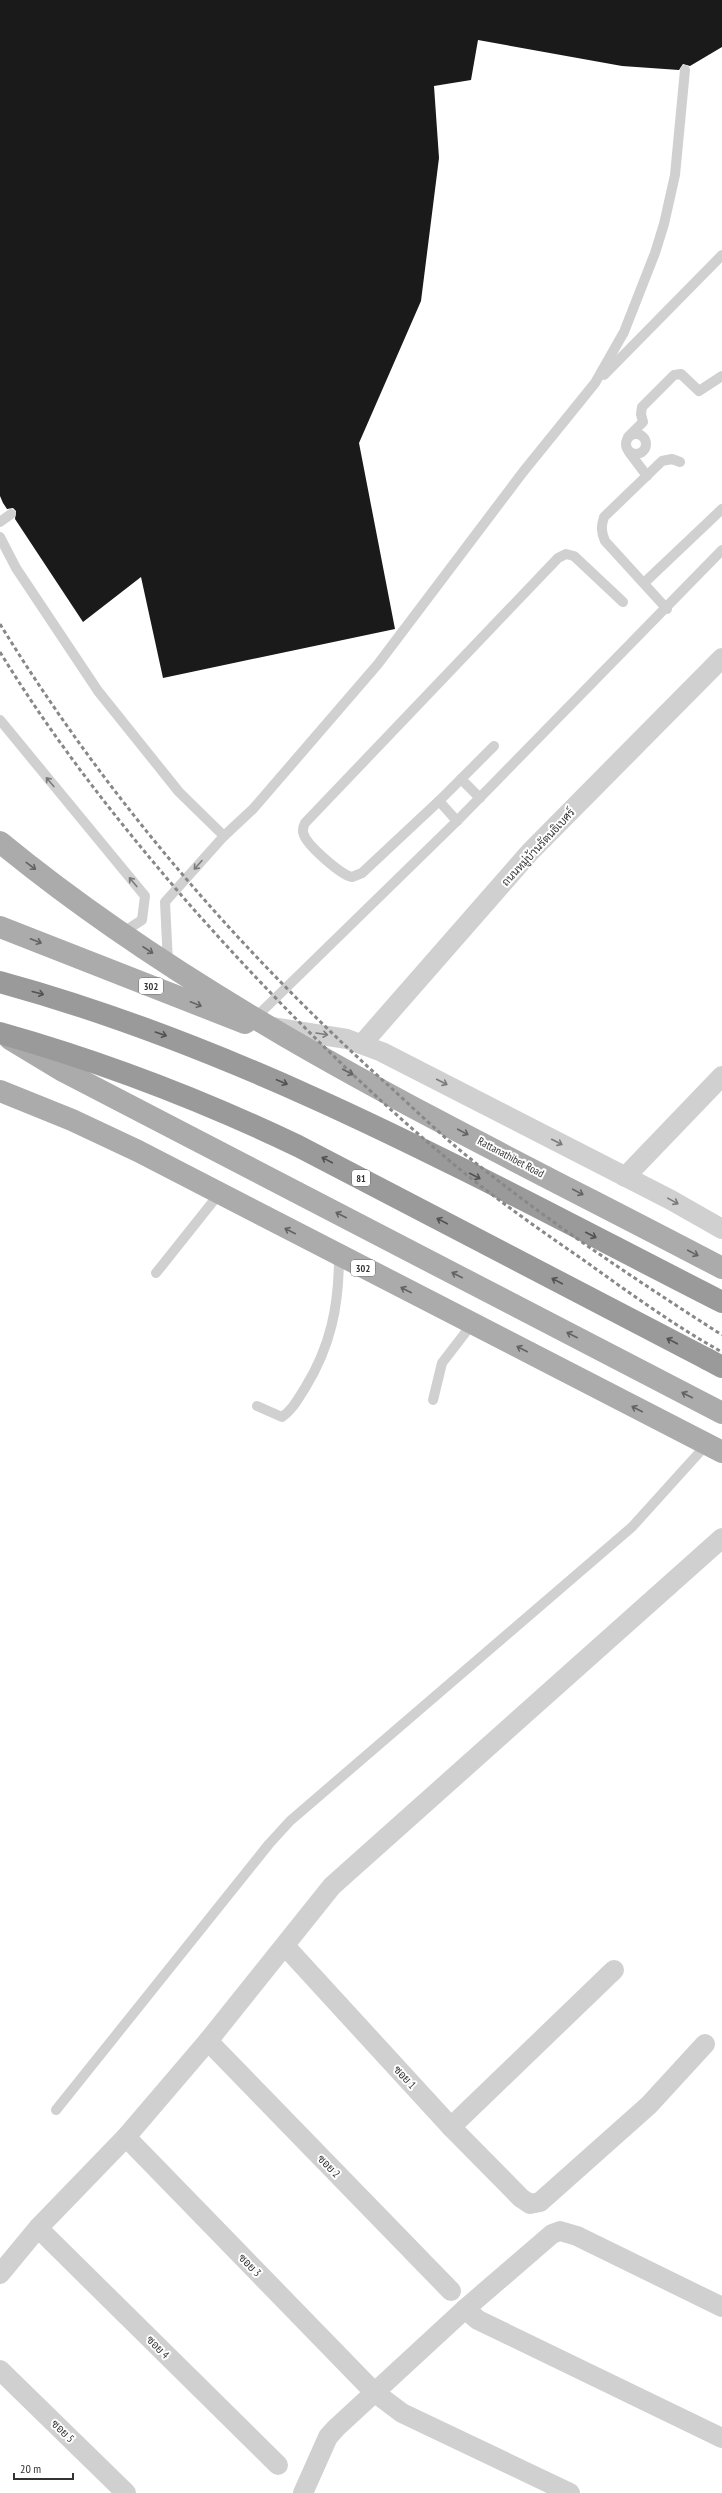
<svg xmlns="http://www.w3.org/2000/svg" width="722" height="2493" viewBox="0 0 722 2493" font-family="'PT Sans Narrow',Sarabun,sans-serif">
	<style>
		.building { fill: #1a1a1a }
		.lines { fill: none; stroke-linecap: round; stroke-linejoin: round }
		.service { stroke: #d0d0d0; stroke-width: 10 }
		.minor { stroke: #d0d0d0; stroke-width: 20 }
		.primary { stroke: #ababab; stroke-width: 22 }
		.motorway { stroke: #9a9a9a; stroke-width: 22 }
		.rail { stroke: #888; stroke-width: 3; stroke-dasharray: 4 3; stroke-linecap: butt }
		.motorway-bridge { stroke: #9a9a9a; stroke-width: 22 }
		.oneway { stroke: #7a7a7a }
		.oneway2 { stroke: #636363 }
		.oneway3 { stroke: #525252 }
		.labels { text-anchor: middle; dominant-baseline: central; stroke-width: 4; stroke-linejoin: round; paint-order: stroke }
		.shield { fill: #fff; stroke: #707070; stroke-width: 1 }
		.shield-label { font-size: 10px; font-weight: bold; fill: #333 }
		.street-label { font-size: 11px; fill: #333; stroke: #fff }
	</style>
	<rect width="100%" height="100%" fill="#fff"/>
	<!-- building -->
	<path class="building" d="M0,0H722V47L690,66L683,64L679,70L622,66L478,40L471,80L434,86L439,158L421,301L359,443L395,629L163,678L141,577L83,622L15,519L16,511L13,508L7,509L3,503L0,496Z"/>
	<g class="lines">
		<!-- service -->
		<g class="service">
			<path d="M604,375L722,255"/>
			<circle cx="636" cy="444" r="10"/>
			<path d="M628,437L643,422L641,414L642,407L674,375L681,374L699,391L722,376"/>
			<path d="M629,452L647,476"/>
			<path d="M0,522L11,514"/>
			<path d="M0,537L16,568L98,691L179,792L224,836"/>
			<path d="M644,583L722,509"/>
			<path d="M667,609L605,541C601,532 601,526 604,517L662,461L672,459L680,462"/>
			<path d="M0,720L145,896L142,920L122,933"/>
			<path d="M461,779L480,798"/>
			<path d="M439,801L494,746"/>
			<path d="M457,821L439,801L362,873L352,877C341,875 308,846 304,835C302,831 303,827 305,823L558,558L566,554L574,556L623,602"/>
			<path d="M168,963L165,902L224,836L253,809L378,664L523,472L595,383L624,332L655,253L664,224L675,175L685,70"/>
			<path d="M255,1018L457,821L722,550"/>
			<path d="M156,1273L219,1194"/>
			<path d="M433,1400L442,1363L472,1324"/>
			<path d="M257,1406L282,1417C293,1409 298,1399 305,1388C331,1346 339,1305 339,1256"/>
			<path d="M56,2110L269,1844L290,1821L632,1527L707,1444"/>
		</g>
		<!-- minor -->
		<g class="minor">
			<path d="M271,1027L347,1039L382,1052L671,1200L722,1229"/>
			<path d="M362,1044L530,852L722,658"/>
			<path d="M625,1177L722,1076"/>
			<path d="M285,1946L451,2127L521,2198L530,2204L540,2202L649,2105L705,2044"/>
			<path d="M208,2041L451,2291"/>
			<path d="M451,2127L614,1970"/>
			<path d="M126,2137L374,2392L402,2413L570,2493"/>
			<path d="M38,2228L278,2465"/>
			<path d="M0,2274L38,2228L126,2137L208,2041L332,1886L722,1538"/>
			<path d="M465,2309L478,2320L722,2438"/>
			<path d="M0,2370L126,2493"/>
			<path d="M303,2493L328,2437L336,2428L465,2309L552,2234L560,2231L577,2236L722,2307"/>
		</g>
		<!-- primary -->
		<g class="primary">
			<path d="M0,842C214,1018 477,1139 722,1268"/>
			<path d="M0,927L245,1023"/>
			<path d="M10,1039L63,1071L722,1413"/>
			<path d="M0,1091L72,1120L138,1151L722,1452"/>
		</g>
		<!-- motorway -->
		<g class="motorway">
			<path d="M0,982C256,1052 486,1182 722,1302"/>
			<path d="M707,1359L722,1367"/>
		</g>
		<!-- rail -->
		<g class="rail">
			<path d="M0,624C106,797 239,951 389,1086C413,1108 437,1131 462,1152C544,1219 633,1278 722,1335"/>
			<path d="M0,652C52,737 112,814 176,889C260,986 352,1079 451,1162C493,1197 537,1228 582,1259C627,1291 673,1325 722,1352"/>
		</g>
		<!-- motorway-bridge -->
		<path class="motorway-bridge" d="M0,1033C103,1062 202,1100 298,1146L707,1359"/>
	</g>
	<!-- one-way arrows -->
	<defs><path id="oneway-shaft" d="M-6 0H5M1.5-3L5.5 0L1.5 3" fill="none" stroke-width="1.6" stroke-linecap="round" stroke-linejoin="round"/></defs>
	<g class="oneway">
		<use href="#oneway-shaft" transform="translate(50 782) rotate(-130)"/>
		<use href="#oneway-shaft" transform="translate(198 865) rotate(132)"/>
		<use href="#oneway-shaft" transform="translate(133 882) rotate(-130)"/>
		<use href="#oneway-shaft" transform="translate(322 1034) rotate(9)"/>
		<use href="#oneway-shaft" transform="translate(442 1082) rotate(27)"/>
		<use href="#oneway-shaft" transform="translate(557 1142) rotate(27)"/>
		<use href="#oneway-shaft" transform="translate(673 1201) rotate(29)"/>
	</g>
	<g class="oneway2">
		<use href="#oneway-shaft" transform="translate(31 866) rotate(37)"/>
		<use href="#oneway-shaft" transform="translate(36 941) rotate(21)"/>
		<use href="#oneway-shaft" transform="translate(148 950) rotate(33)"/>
		<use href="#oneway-shaft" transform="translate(196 1004) rotate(22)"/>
		<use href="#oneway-shaft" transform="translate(348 1072) rotate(28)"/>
		<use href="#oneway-shaft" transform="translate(463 1132) rotate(28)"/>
		<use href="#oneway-shaft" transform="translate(578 1192) rotate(28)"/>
		<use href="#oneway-shaft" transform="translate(341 1215) rotate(-153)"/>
		<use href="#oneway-shaft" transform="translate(290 1231) rotate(-153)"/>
		<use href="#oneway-shaft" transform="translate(693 1253) rotate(28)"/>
		<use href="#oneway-shaft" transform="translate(457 1275) rotate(-153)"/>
		<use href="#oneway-shaft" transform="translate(406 1290) rotate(-153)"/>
		<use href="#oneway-shaft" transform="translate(572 1335) rotate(-153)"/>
		<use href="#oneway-shaft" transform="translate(522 1349) rotate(-153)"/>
		<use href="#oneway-shaft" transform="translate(687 1395) rotate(-153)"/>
		<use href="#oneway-shaft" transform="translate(637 1409) rotate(-153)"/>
	</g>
	<g class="oneway3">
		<use href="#oneway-shaft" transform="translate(38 993) rotate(15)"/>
		<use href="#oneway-shaft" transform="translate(161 1034) rotate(19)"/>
		<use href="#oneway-shaft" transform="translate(282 1082) rotate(23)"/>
		<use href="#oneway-shaft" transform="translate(327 1160) rotate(-152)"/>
		<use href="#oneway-shaft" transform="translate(475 1176) rotate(27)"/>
		<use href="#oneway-shaft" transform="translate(442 1221) rotate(-152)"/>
		<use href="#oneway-shaft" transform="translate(591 1235) rotate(27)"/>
		<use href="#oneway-shaft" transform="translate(557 1281) rotate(-152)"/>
		<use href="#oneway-shaft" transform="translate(672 1341) rotate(-152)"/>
	</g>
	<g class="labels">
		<!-- shield labels -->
		<g class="shield">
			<rect x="139" y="978" width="24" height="16" rx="3"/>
			<rect x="352" y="1170" width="18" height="16" rx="3"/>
			<rect x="351" y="1260" width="24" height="16" rx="3"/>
		</g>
		<g class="shield-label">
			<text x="151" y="986">302</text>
			<text x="361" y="1178">81</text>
			<text x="363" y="1268">302</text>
		</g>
		<!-- street labels -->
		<g class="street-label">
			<text transform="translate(538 847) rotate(-47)">ถนนหมู่บ้านรัตนธิเบศร์</text>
			<text transform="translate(511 1157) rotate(28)">Rattanathibet Road</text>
			<text transform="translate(405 2077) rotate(47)">ซอย 1</text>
			<text transform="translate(329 2166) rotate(46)">ซอย 2</text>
			<text transform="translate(250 2265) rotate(46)">ซอย 3</text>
			<text transform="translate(158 2347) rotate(45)">ซอย 4</text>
			<text transform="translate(63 2431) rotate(44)">ซอย 5</text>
		</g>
	</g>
	<!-- scale -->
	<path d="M14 2473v6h59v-6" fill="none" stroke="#333333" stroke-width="2"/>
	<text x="20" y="2473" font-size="12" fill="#333333" stroke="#ffffff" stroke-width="3" paint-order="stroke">20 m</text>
</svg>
